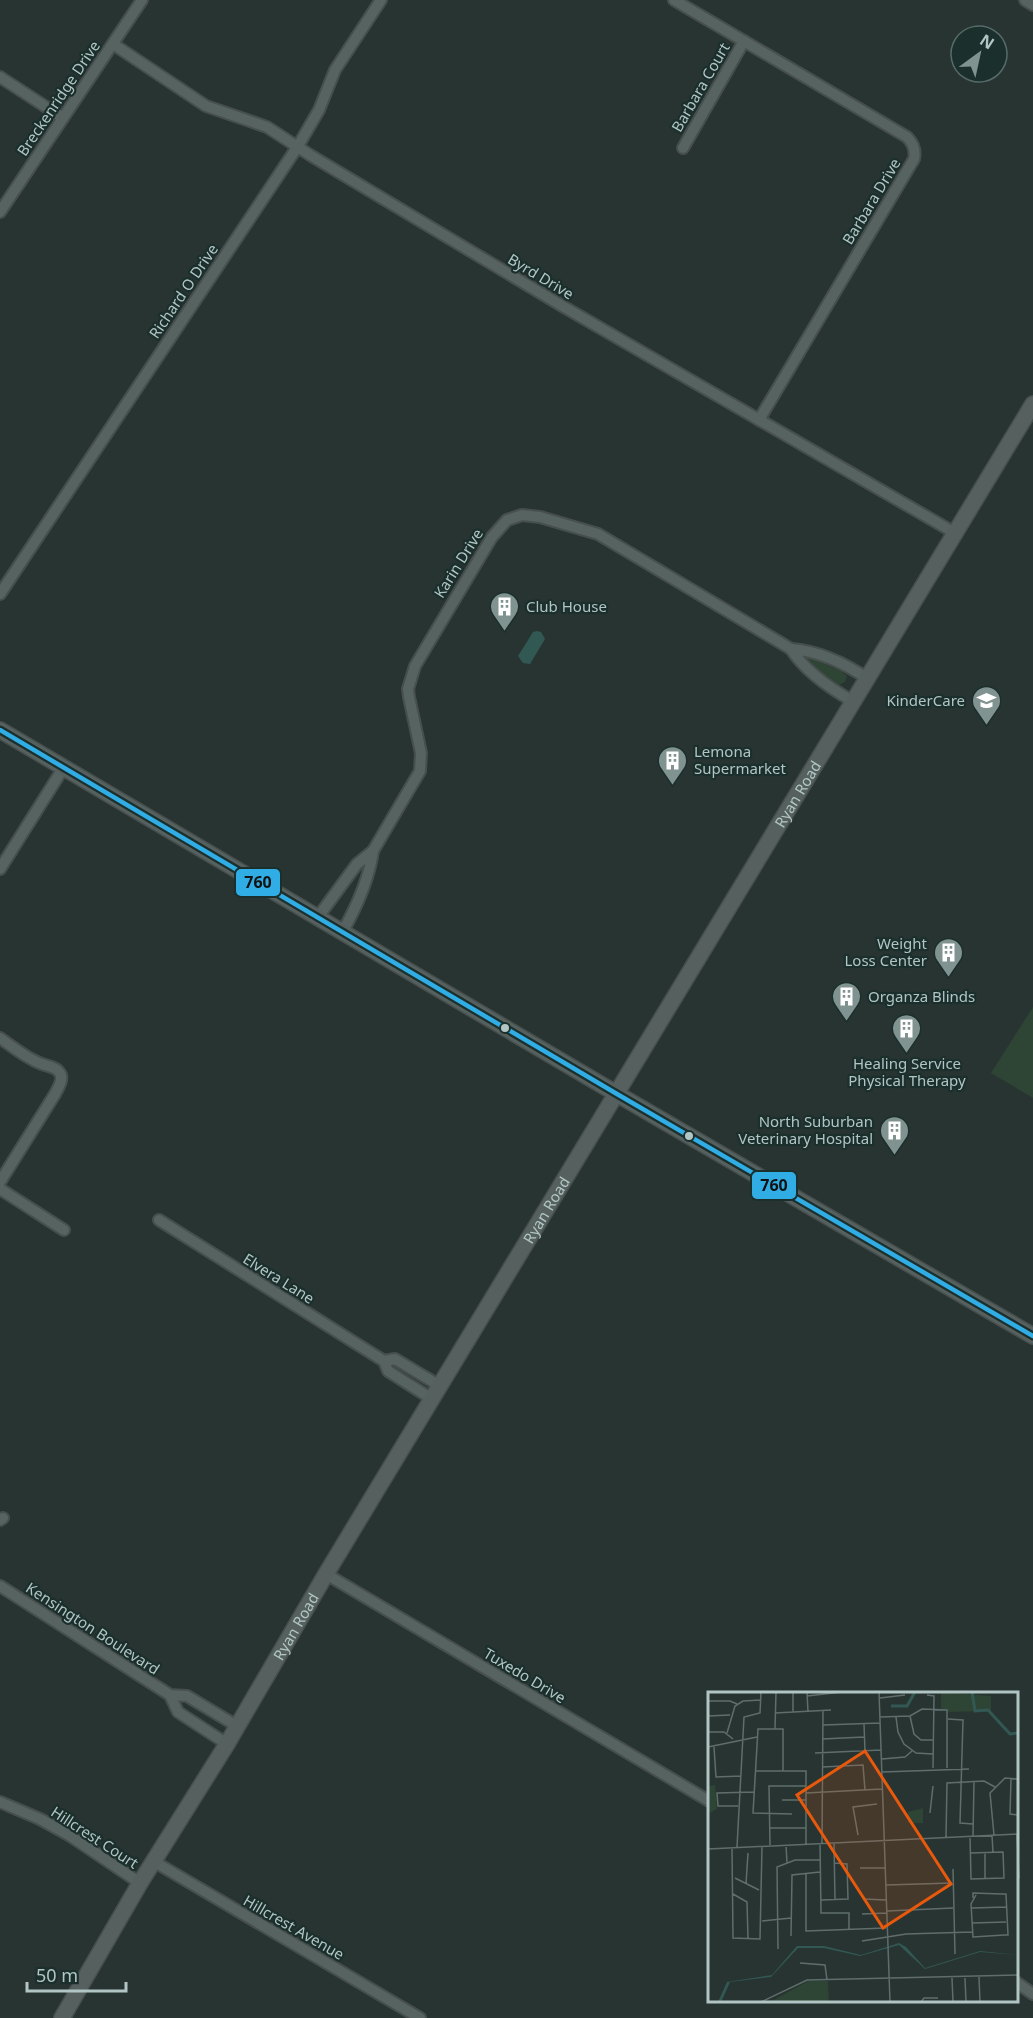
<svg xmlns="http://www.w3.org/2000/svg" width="1033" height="2018" viewBox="0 0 1033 2018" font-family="'Noto Sans',sans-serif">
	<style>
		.green { fill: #2e4434 }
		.water { fill: #325854 }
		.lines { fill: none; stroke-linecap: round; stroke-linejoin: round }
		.minor-casing { stroke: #464f4d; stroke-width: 14 }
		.secondary-casing { stroke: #464f4d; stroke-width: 18 }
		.minor { stroke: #576361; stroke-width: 10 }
		.secondary { stroke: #56615f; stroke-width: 15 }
		.bus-1-casing { stroke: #1b2f2c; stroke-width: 9 }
		.bus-1 { stroke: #31ade5; stroke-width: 4.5 }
		.bus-dot { fill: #b1c6c4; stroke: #1b2f2c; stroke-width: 2 }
		.labels { text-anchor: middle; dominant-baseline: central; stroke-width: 4.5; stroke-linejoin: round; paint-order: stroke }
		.street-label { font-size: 15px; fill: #b1c6c4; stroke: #1b2f2c }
		.poi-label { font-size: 15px; fill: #b1c6c4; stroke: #1b2f2c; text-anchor: start }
		.inset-river { fill: none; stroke: #325854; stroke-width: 3 }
		.inset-road { fill: none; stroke: #5f6e6c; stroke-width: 1.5 }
		.view { fill: #e8590c; fill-opacity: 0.15; stroke: #e8590c; stroke-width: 3 }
		.inset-edge { fill: none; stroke: #b1c6c4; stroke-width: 3 }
		.line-badge { stroke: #1b2f2c; stroke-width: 2 }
		.pale-badge-label { font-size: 16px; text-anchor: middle; font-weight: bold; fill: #111 }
	</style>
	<rect width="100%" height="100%" fill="#283432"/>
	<!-- green -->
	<g class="green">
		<path d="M809,657L841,671L847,676L845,682L839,685L808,664L807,659Z"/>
		<path d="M1033,1007V1098L991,1073Z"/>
	</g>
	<!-- water -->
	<path class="water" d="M537,631L541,632L545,639L530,664L523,663L518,656L533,632Z"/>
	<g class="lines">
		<defs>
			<g id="minor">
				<path d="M674,0L907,137C913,143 916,150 914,159L759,420"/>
				<path d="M1025,0L1033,5"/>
				<path d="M113,44L206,106L267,127L310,155L564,307L955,533"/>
				<path d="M0,77L63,118"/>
				<path d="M683,148L744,41"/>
				<path d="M0,212L142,0"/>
				<path d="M0,594L298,146L319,110L335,70L381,0"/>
				<path d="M854,702C831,689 805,671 791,649C818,651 846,664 868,679"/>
				<path d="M373,851L420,771L421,753L409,697L408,689L415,666L492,537L507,520L522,515L540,517L598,534L791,649"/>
				<path d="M0,869L64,767"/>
				<path d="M318,917L357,864L373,851C369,880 357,906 343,931"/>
				<path d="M0,1038C13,1047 27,1059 42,1064C47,1066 56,1067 59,1072C65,1078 58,1088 55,1094L0,1182"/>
				<path d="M0,1189L64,1230"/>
				<path d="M159,1220L384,1361L388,1371L432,1399"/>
				<path d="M384,1361L395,1359L440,1386"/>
				<path d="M0,1520L3,1518"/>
				<path d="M326,1574L709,1801"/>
				<path d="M0,1586L170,1695L187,1696L237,1726"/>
				<path d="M170,1695L178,1712L227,1744"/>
				<path d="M0,1802L40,1819L69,1835L140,1883"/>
				<path d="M153,1861L420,2018"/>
				<path d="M1016,1982L1033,1994"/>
			</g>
			<g id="secondary">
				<path d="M0,730L617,1094L1033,1336"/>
				<path id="s1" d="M62,2018L140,1883L227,1744L326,1574L1033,404"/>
			</g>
		</defs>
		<!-- minor casing -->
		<use href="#minor" class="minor-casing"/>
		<!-- secondary casing -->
		<use href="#secondary" class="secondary-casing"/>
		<!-- minor -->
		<use href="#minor" class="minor"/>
		<!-- secondary -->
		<use href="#secondary" class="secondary"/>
		<defs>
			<path id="bus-1" d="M0,730L617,1094L1033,1336"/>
		</defs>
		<!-- bus-1 casing -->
		<use href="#bus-1" class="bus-1-casing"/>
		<!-- bus-1 -->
		<use href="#bus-1" class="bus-1"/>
	</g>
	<!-- icons -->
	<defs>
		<symbol id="building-pin" viewBox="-11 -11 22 30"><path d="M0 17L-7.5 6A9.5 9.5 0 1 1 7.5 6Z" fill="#819391" stroke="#1b2f2c"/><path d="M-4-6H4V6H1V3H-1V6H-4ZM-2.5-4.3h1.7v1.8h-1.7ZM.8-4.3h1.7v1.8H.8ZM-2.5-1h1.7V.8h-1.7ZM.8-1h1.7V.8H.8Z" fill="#fff"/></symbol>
		<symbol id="school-pin" viewBox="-11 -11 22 30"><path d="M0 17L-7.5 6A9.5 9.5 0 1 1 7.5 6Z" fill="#819391" stroke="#1b2f2c"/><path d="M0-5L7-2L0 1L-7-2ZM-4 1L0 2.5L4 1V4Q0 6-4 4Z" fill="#fff"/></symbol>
	</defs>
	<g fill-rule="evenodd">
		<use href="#building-pin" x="488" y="590" width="33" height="45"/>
		<use href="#school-pin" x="970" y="684" width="33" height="45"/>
		<use href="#building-pin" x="656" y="744" width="33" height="45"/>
		<use href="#building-pin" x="932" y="936" width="33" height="45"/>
		<use href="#building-pin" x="830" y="980" width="33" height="45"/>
		<use href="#building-pin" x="890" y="1012" width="33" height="45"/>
		<use href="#building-pin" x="878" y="1114" width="33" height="45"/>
	</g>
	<!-- markers -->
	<g class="bus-dot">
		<circle cx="505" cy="1028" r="5"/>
		<circle cx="689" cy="1136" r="5"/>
	</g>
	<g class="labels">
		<!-- street labels -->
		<g class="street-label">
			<text transform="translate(700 87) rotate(-60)">Barbara Court</text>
			<text transform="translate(58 98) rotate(-56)">Breckenridge Drive</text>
			<text transform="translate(871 201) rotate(-59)">Barbara Drive</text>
			<text transform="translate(541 276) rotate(31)">Byrd Drive</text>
			<text transform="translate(183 291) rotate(-56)">Richard O Drive</text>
			<text transform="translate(458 563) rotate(-58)">Karin Drive</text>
			<text stroke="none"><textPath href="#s1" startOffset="1428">Ryan Road</textPath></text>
			<text stroke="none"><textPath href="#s1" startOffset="942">Ryan Road</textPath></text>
			<text transform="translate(279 1278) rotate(32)">Elvera Lane</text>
			<text stroke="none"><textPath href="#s1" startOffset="456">Ryan Road</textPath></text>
			<text transform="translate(93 1628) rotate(33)">Kensington Boulevard</text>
			<text transform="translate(525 1675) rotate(31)">Tuxedo Drive</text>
			<text transform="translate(95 1837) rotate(33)">Hillcrest Court</text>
			<text transform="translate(294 1927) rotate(30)">Hillcrest Avenue</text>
		</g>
		<!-- poi labels -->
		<g class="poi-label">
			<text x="526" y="606">Club House</text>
			<text x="965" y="700" text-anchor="end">KinderCare</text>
			<text x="694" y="751">Lemona<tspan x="694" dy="17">Supermarket</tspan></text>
			<text x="927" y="943" text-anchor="end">Weight<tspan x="927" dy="17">Loss Center</tspan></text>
			<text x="868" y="996">Organza Blinds</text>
			<text x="907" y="1063" text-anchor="middle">Healing Service<tspan x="907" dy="17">Physical Therapy</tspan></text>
			<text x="873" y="1121" text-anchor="end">North Suburban<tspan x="873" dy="17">Veterinary Hospital</tspan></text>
		</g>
	</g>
	<!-- overview -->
	<g transform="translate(708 1692)">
		<rect width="310" height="310" fill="#283432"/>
		<path d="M233,0L283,4V19L241,20L233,16ZM7,93L9,117L0,122V94ZM215,116V131H200V120ZM100,289H120L121,310H62Z" fill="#2e4434"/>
		<path d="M191,251L198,255L217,276L272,259L310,263L272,260L217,277L191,253L152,264L116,256H90L63,285L22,290L14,308L10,310L19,290L64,283L89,254H116L153,263Z" fill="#325854"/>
		<path class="inset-river" d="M264,0L267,19L280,18L302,42L311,41M183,14H199L207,0"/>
		<path class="inset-road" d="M99,0L100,20M171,0L182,310M219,3L226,4L225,76M99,4L134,0M172,6L197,3M0,9H22L29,12M85,20V0M67,21L123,18M0,24L22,23M202,24L206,42L213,48H225M172,25L202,24L214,17L239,18V76M188,25L190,40L196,52L208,61L225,62M240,27L255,28L252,131L265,132M156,32L157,59M115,33L172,31M67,37L68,0M0,40H16L25,47M19,41L27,14L35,9L53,8M114,47L156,45M0,55L49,45M6,55L8,85L33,84M107,61L173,58M174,67L197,65L204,59M114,75L155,73L157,98M47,79H98V152M75,79V37H50L45,121L84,122M174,80L261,77M303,87L302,122L311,123M98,101L174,97M74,108H98M30,114H10L9,101L46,100M222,121L225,94M62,136H98M150,143L145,115L169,112M284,143L285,161M286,143L282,101L297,86L311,87M309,143L311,186M262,144L263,187L296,186L295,160L262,161M265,144L266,89M238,145L239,91L276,89L287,95M112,151L113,221H141V238M114,151L115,19M126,151L127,208M62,153L61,94H98M78,153L79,171M29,155L36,25L52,21L53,0M24,156L25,246L52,247L54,154M0,157L311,142M277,161V187M152,176H177M245,177L247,262M98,181V239L178,236M27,186L51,198M38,192L40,161M178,193L244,191M25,202L39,210L40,247M294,202H298L300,243H296M154,203L156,207L178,208M268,203L263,212L265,245L296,243M265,206V201L294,202M113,208L140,207L139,172L126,171M264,216L298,215M179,219L245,216M154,222L179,221M54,229L83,226M264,231L298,230M83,244L84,183L112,180M154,249L198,242L264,240M70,257L69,175L87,168H112M92,271L117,273L119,288M271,285L272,310M244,286L245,310M257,286L258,310M53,310L99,288L311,283M213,310L216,306H230"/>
		<path class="view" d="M157,59L243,192L175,236L89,103Z"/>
		<rect width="310" height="310" class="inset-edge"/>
	</g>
	<g class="line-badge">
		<rect x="235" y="868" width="46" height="29" rx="6" fill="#31ade5"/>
		<rect x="751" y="1171" width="46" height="29" rx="6" fill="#31ade5"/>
	</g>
	<g class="pale-badge-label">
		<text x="258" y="888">760</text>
		<text x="774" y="1191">760</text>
	</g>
	<!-- north arrow -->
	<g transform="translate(979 54) rotate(33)"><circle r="28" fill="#1b2f2c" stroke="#576b69" stroke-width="1.5"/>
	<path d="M0-4.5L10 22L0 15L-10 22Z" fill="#819391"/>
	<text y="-9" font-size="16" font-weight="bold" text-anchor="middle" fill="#b1c6c4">N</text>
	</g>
	<!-- scale -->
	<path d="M27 1982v9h99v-9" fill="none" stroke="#b1c6c4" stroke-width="3"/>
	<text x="36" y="1982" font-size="18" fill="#b1c6c4" stroke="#1b2f2c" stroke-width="4.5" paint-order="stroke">50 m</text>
</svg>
